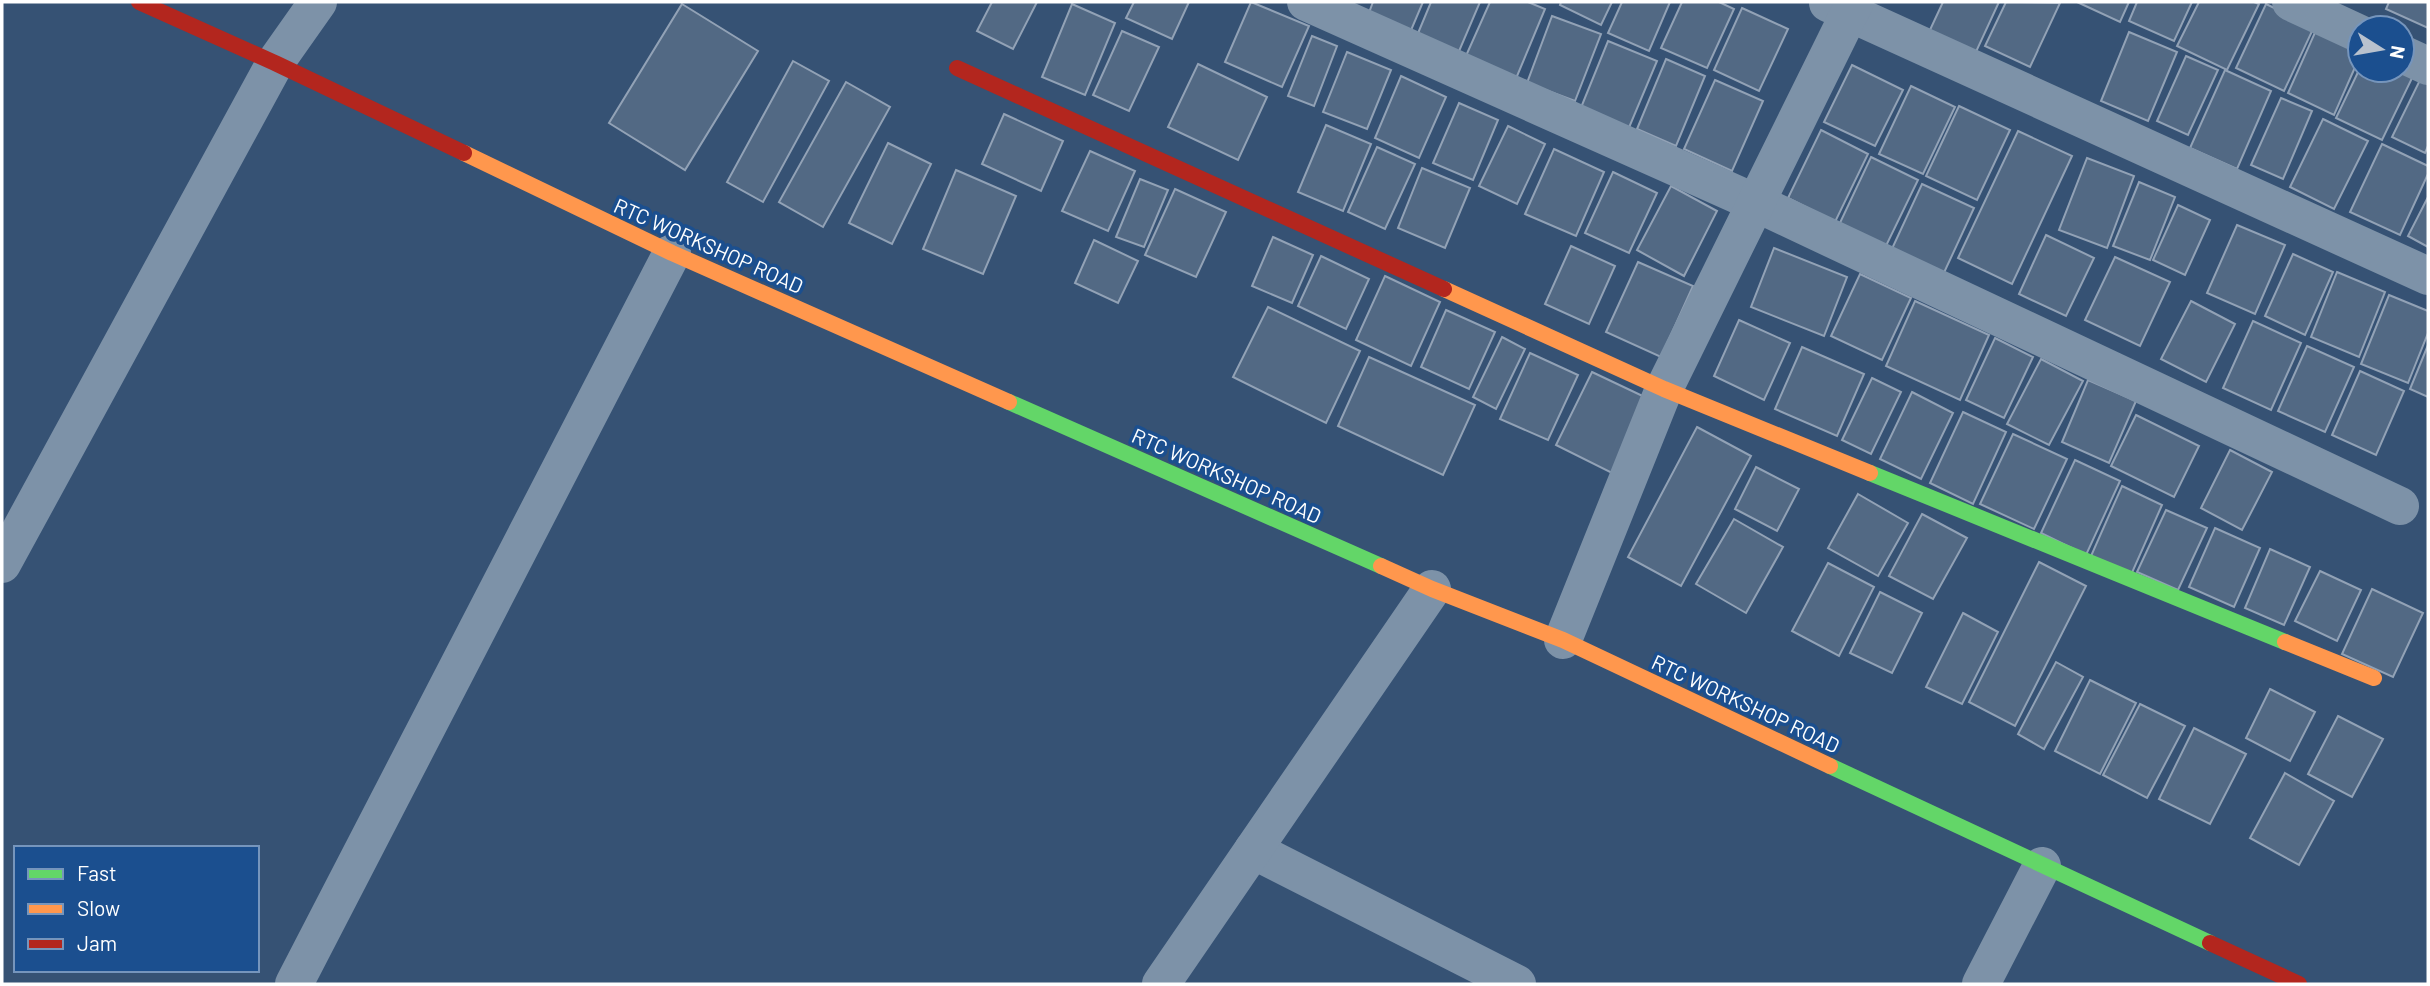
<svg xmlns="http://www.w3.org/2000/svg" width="2430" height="986" viewBox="0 0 2430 986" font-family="Barlow,sans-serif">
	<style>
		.building { fill: #526984; stroke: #92a2b6; stroke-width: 2 }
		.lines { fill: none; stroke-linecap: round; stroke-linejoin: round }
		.street { stroke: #7d92a8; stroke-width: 38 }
		.fast { stroke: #63d668; stroke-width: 16 }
		.slow { stroke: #ff974d; stroke-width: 16 }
		.jam { stroke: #b3261e; stroke-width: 16 }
		.labels { text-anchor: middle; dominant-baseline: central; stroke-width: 7; stroke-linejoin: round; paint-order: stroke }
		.street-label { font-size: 21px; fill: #fff; stroke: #1b4f8f }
	</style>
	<rect width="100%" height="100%" fill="#365274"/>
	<!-- building -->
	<g class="building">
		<path d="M992,2H1037L1013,49L977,31Z"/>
		<path d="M1134,2H1189L1172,39L1126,18Z"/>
		<path d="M1251,2L1309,26L1282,87L1225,62Z"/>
		<path d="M1373,2H1423L1409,35L1367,18Z"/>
		<path d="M1431,2H1480L1457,56L1416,38Z"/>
		<path d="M1490,2H1528L1545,9L1515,81L1465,58Z"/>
		<path d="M1561,2H1612L1601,25L1560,5Z"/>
		<path d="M1622,2H1670L1649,51L1608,33Z"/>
		<path d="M1682,2H1719L1734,9L1707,68L1661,48Z"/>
		<path d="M1943,2H1999L1975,54L1929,32Z"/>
		<path d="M2006,2L2060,3L2030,67L1985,46Z"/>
		<path d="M2077,2H2129L2120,22Z"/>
		<path d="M2137,2H2192L2174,41L2129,21Z"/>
		<path d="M2199,2H2254L2259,4L2227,70L2177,46Z"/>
		<path d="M2389,2H2428V28L2386,9Z"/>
		<path d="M682,4L758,51L685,170L609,123Z"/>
		<path d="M1072,4L1115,23L1085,95L1042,77Z"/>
		<path d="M2266,4L2314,27L2284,91L2236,68Z"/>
		<path d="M1742,8L1788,29L1759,91L1714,70Z"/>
		<path d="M1552,16L1601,34L1575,101L1527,83Z"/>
		<path d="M2317,28L2360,47V56L2334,115L2288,93Z"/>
		<path d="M1122,31L1159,47L1129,111L1093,95Z"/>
		<path d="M2129,32L2177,52L2148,121L2101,101Z"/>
		<path d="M1312,36L1337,46L1314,106L1288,96Z"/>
		<path d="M1608,41L1657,61L1628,130L1580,110Z"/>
		<path d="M1347,52L1391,70L1367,129L1323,112Z"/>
		<path d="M2186,56L2218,70L2188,135L2157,121Z"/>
		<path d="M1666,59L1705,76L1676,146L1637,129Z"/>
		<path d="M793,61L829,81L763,202L727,182Z"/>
		<path d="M1198,64L1267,97L1238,160L1168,127Z"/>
		<path d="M1852,65L1903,90L1875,146L1824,122Z"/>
		<path d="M2360,68V70L2415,72L2382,140L2336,118Z"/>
		<path d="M2225,70L2271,91L2237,169L2190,148Z"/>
		<path d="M1401,76L1446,97L1419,158L1375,138Z"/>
		<path d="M1715,80L1763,101L1732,171L1684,149Z"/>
		<path d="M2420,80L2428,84V146L2425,153L2392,137Z"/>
		<path d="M846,82L890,107L823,227L779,202Z"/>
		<path d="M1911,86L1955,107L1923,174L1879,154Z"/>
		<path d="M2281,98L2312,111L2283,179L2251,165Z"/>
		<path d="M1459,103L1498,120L1473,180L1433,163Z"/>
		<path d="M1959,106L2010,130L1977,200L1926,176Z"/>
		<path d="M1004,114L1063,141L1041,191L982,164Z"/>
		<path d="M2323,119L2368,141L2334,209L2290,187Z"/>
		<path d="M1326,125L1371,144L1343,211L1298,192Z"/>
		<path d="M1508,126L1545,144L1517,204L1479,186Z"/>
		<path d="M1821,130L1868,154L1835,222L1788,198Z"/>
		<path d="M2018,131L2072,156L2012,284L1958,258Z"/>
		<path d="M888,143L931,164L892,244L849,223Z"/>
		<path d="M2382,144L2428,166V174L2400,235L2350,212Z"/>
		<path d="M1377,147L1415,164L1385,229L1348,212Z"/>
		<path d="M1554,149L1604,172L1576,236L1525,214Z"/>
		<path d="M1090,151L1135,171L1108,231L1062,211Z"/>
		<path d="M1871,157L1918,180L1884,250L1838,227Z"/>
		<path d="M2087,158L2134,176L2107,248L2059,230Z"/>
		<path d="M1422,168L1470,188L1445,248L1398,228Z"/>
		<path d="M956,170L1016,196L983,274L923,249Z"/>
		<path d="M1613,172L1657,193L1629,253L1585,233Z"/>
		<path d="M1140,179L1168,190L1144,247L1116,237Z"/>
		<path d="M2139,182L2175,197L2150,260L2113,246Z"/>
		<path d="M1922,184L1974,208L1942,277L1890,253Z"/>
		<path d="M1671,186L1717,211L1684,276L1637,250Z"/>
		<path d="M1175,189L1226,212L1196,277L1145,255Z"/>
		<path d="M2428,197V247L2408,236Z"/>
		<path d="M2178,205L2210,220L2185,275L2153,260Z"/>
		<path d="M2237,225L2285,245L2255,314L2207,293Z"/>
		<path d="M2046,235L2094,258L2066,316L2019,294Z"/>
		<path d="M1273,237L1313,255L1292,303L1252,286Z"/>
		<path d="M1094,240L1138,261L1118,303L1075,283Z"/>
		<path d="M1571,246L1615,266L1589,324L1545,304Z"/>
		<path d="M1774,248L1847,277L1824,336L1751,307Z"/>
		<path d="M2293,254L2333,272L2305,335L2265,316Z"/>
		<path d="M1321,256L1369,279L1346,329L1298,306Z"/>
		<path d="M2115,257L2170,282L2140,346L2085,320Z"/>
		<path d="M1638,262L1693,286L1661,357L1606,332Z"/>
		<path d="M2337,272L2385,292L2359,357L2311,337Z"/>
		<path d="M1860,274L1911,298L1882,360L1831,336Z"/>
		<path d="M1385,276L1440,302L1411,366L1356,340Z"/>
		<path d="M2389,295L2428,311V333L2408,383L2361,364Z"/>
		<path d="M1915,301L1989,335L1960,400L1886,366Z"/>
		<path d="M2191,301L2235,324L2206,382L2161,359Z"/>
		<path d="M1268,307L1360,351L1326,423L1233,377Z"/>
		<path d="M1446,310L1495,332L1469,389L1421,367Z"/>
		<path d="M1739,320L1790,343L1764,400L1714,376Z"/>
		<path d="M2253,321L2301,343L2271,410L2223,388Z"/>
		<path d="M1502,337L1525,349L1496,409L1473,397Z"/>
		<path d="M1995,338L2033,357L2004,418L1966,400Z"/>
		<path d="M2428,345V397L2410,389Z"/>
		<path d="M2307,346L2354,367L2325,432L2278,411Z"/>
		<path d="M1802,347L1864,374L1837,436L1775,409Z"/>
		<path d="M1530,353L1578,375L1548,440L1500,419Z"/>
		<path d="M1369,357L1475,405L1443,475L1338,426Z"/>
		<path d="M2041,359L2083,381L2049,445L2007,424Z"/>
		<path d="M2360,371L2404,391L2376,455L2332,435Z"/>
		<path d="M1592,372L1649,399L1612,473L1556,445Z"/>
		<path d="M1872,378L1901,392L1871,454L1842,440Z"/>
		<path d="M2088,380L2136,401L2109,463L2062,442Z"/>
		<path d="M1912,392L1953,413L1921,479L1880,459Z"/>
		<path d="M1963,412L2006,432L1973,504L1930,483Z"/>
		<path d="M2136,415L2199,446L2174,497L2111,466Z"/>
		<path d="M1697,427L1751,456L1681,586L1628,557Z"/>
		<path d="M2013,434L2067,459L2034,529L1980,504Z"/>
		<path d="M2230,450L2272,472L2242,530L2201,508Z"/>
		<path d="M2075,460L2120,481L2086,555L2041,533Z"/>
		<path d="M1756,467L1799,489L1777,531L1735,509Z"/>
		<path d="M2122,486L2162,505L2131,575L2091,556Z"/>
		<path d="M1858,494L1908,523L1878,576L1828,548Z"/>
		<path d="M2166,510L2207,528L2178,590L2137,572Z"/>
		<path d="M1922,514L1967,538L1933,599L1889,576Z"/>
		<path d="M1734,519L1783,547L1746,613L1696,584Z"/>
		<path d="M2215,528L2260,548L2234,607L2189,587Z"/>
		<path d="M2270,549L2310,567L2284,625L2245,608Z"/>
		<path d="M2039,562L2086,586L2015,726L1969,702Z"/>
		<path d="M1828,563L1874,587L1839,656L1792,631Z"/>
		<path d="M2320,571L2361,590L2337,641L2295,621Z"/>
		<path d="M2372,589L2423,613L2393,677L2342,654Z"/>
		<path d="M1880,592L1922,613L1892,673L1850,653Z"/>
		<path d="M1963,613L1998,632L1962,704L1926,687Z"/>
		<path d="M2056,662L2083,677L2044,749L2018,734Z"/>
		<path d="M2090,680L2136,703L2100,774L2055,751Z"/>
		<path d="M2270,689L2315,712L2290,761L2246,738Z"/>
		<path d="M2140,704L2185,726L2147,798L2103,775Z"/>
		<path d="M2338,716L2383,739L2352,797L2308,774Z"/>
		<path d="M2194,728L2246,754L2210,824L2159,799Z"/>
		<path d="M2285,773L2334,801L2299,865L2250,838Z"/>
	</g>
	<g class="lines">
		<!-- street -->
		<g class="street">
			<path d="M1306,2L1756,203L2400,506"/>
			<path d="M2291,2L2360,34"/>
			<path d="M1828,3L2428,276"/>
			<path d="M2402,54L2428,66"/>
			<path d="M2,564L275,63L318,2"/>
			<path d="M1563,640L1664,389L1855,2"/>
			<path d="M1253,850L1517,984"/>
			<path d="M294,984L672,253"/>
			<path d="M1161,984L1432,589"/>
			<path d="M1981,984L2042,866"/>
		</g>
		<!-- fast -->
		<g class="fast">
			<path d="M1009,402L1381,566"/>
			<path d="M1870,473L2285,642"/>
			<path d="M1830,766L2210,943"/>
		</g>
		<!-- slow -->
		<g class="slow">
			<path d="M464,153L672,253L1009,402"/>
			<path d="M1444,289L1664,389L1870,473"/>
			<path d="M1381,566L1432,589L1563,640L1830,766"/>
			<path d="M2285,642L2374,678"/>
		</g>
		<!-- jam -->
		<g class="jam">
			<path d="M139,2L275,63L464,153"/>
			<path d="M957,68L1444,289"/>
			<path d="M2210,943L2299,984"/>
		</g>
	</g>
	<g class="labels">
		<!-- street labels -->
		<g class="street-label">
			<text transform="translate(709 245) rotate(24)">RTC WORKSHOP ROAD</text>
			<text transform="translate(1227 475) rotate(24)">RTC WORKSHOP ROAD</text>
			<text transform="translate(1746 703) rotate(25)">RTC WORKSHOP ROAD</text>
		</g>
	</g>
	<!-- border -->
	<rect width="2430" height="986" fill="none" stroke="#ffffff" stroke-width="7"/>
	<!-- legend -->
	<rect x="14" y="846" width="245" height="126" fill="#1b4f8f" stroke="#7695bc" stroke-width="2"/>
	<rect x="28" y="869" width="35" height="10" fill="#63d668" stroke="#7695bc" stroke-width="2"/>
	<text x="77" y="881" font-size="21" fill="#ffffff">Fast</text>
	<rect x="28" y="904" width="35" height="10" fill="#ff974d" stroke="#7695bc" stroke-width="2"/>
	<text x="77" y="916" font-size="21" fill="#ffffff">Slow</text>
	<rect x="28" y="939" width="35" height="10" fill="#b3261e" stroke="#7695bc" stroke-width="2"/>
	<text x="77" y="951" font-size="21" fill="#ffffff">Jam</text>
	<!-- north arrow -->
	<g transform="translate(2381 49) rotate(101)"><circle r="33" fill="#1b4f8f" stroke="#7695bc" stroke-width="2"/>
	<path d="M0-5L12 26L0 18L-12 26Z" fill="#b9c2ce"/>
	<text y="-10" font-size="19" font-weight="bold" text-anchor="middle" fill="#ffffff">N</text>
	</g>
</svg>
